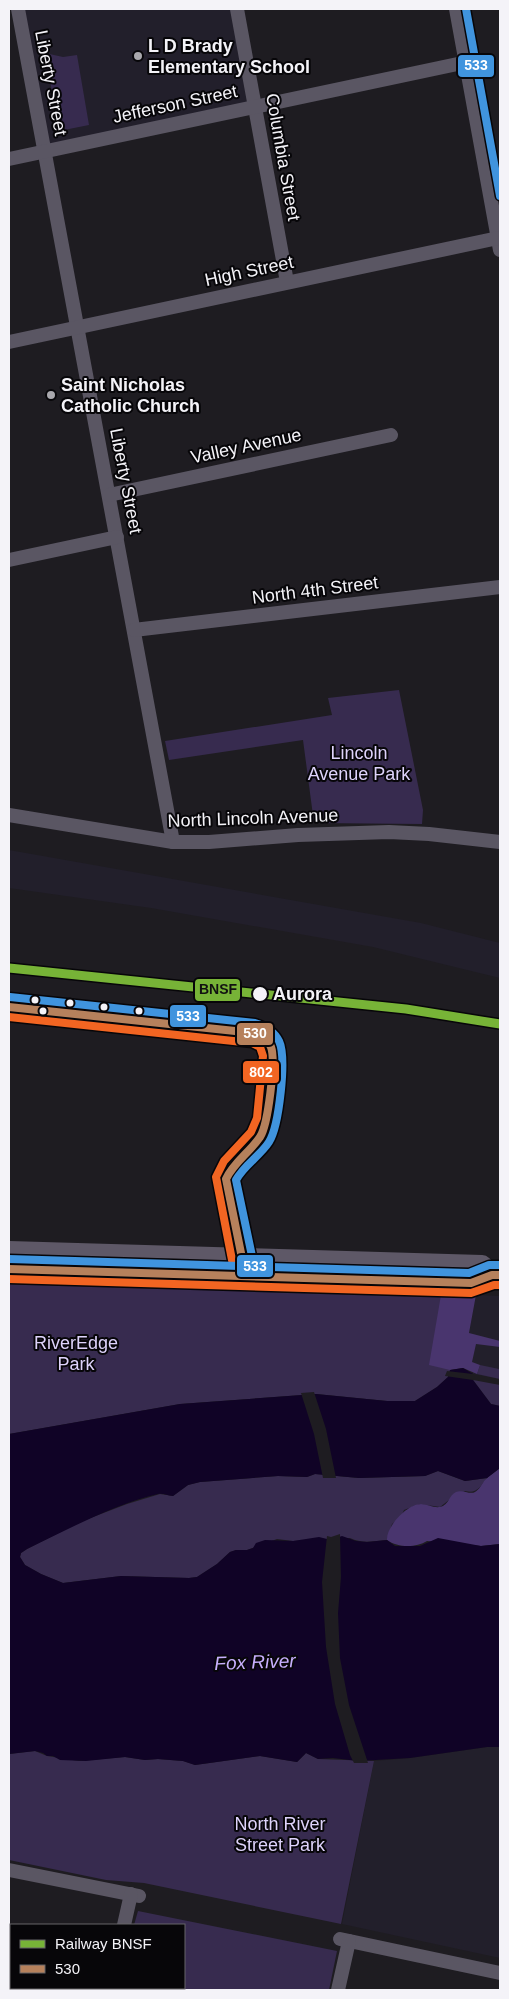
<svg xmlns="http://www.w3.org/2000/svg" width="509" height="1999" viewBox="0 0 509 1999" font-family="Helvetica,sans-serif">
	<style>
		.built { fill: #221f2b }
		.green { fill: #372b4f }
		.forest { fill: #49356e }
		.water { fill: #100326 }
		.pier { fill: #1e1c21 }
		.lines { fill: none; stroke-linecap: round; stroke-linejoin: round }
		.minor { stroke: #5a5663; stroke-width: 14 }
		.secondary { stroke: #5e5867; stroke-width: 20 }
		.bus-1-casing { stroke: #070609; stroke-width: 11 }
		.bus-2-casing { stroke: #070609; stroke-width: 11 }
		.bus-3-casing { stroke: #070609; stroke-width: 11 }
		.bus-1 { stroke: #b6815c; stroke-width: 8 }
		.bus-2 { stroke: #f26522; stroke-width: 8 }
		.bus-3 { stroke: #4094de; stroke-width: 8 }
		.rail-1-casing { stroke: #070609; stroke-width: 12 }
		.rail-1 { stroke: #77b337; stroke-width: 9 }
		.poi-dot { fill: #a9a8ad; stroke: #070609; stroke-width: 2 }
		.stop-dot { fill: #f4f3f8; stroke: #070609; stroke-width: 2 }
		.labels { text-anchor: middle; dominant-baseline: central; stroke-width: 4; stroke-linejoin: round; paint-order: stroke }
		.poi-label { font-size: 18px; font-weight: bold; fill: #f4f3f8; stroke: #070609; text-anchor: start }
		.street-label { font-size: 18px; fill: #f4f3f8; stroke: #070609 }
		.park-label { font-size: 18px; fill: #ded3fb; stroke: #070609 }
		.stop-label { font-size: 18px; font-weight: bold; fill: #f4f3f8; stroke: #070609; text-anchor: start }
		.water-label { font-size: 19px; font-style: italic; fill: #c7affd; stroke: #070609 }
		.line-badge { stroke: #070609; stroke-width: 2 }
		.badge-label { font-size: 14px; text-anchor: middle; font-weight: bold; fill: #fff }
		.pale-badge-label { font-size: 14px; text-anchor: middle; font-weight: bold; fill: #111 }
	</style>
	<rect width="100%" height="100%" fill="#1e1c21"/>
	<!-- built -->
	<g class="built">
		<path d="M23,9H235L255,103L48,146Z"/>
		<path d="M9,850L421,923L500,943V978L373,947L151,908L9,888Z"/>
		<path d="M476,1295L500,1296V1379L473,1374L469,1333Z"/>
		<path d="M487,1747H500V1958L342,1924L374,1761L410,1758Z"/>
	</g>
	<!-- green -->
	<g class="green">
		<path d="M45,53L63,57L77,55L89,125L59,131Z"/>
		<path d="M399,690L423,810L422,824L314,823L303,740L169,760L165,741L332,715L328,698Z"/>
		<path d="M9,1284L476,1295L448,1377L437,1387L415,1401H387L316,1394L180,1404L9,1434Z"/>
		<path d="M480,1365L499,1369L500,1367V1379L477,1374Z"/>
		<path d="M473,1380L500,1385V1406L491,1404Z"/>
		<path d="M438,1471L465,1481L487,1478C480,1487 477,1494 465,1491L449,1500L440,1507L420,1504L404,1510L401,1517L392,1524L387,1540C374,1541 362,1544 350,1538L293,1541L277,1539L247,1550H236L230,1552L217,1564L197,1577L189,1578L121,1576L63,1583L41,1574L25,1565L20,1557L21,1553L27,1549L80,1522L127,1504L160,1494L173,1496L188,1485L200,1482L278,1476L307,1477L315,1474L359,1478L425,1476Z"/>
		<path d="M35,1751L47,1756L79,1761L125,1757L145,1760L158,1759L183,1761L195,1765L260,1756L297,1762L306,1753L318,1759L374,1761L341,1924L144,1883L106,1880L9,1860V1754Z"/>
		<path d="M138,1911L337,1951L329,1990H119L120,1988H184V1925H134Z"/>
	</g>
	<!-- forest -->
	<g class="forest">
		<path d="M441,1295H476L469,1333L500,1341V1347L476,1344L472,1362L480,1365L477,1374L463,1368L450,1370L429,1365Z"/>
		<path d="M500,1468V1544L481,1546L427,1541C416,1548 398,1548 387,1540C386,1527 407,1504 421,1504C427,1504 433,1508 440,1507C449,1505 449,1495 456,1492C462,1489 470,1495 475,1492C479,1490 482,1484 485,1480C489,1476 495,1472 500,1468Z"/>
	</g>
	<!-- water -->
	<path class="water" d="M463,1368L473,1374V1380L491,1404L500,1406V1468L487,1478L465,1481L438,1471L425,1476L359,1478L315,1474L307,1477L278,1476L200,1482L188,1485L173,1496C167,1496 164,1493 158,1494C112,1505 69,1529 27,1549L21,1553L20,1557L25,1565L41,1574L63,1583L121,1576L189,1578L197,1577L217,1564L230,1552L236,1550H247L253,1548L256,1543L265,1540L293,1541L319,1537L331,1540L342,1536L356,1541L367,1542L387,1540L395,1546H420L438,1538L481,1546L500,1544V1747H487L410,1758L358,1761L333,1758L318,1759L306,1753L297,1762L260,1756L195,1765L183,1761L158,1759L145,1760L125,1757L86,1761L60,1760L53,1756H47L43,1753L35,1751L9,1754V1434L180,1404L316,1394L387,1401H415L437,1387L448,1377L450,1370Z"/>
	<!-- pier -->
	<g class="pier">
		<path d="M447,1371L473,1374V1380L445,1376Z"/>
		<path d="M314,1392L326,1429L336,1478H323L314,1434L301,1393Z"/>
		<path d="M340,1534L341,1577L338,1613L340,1658L349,1705L368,1763H354L350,1755L335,1704L326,1647L322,1582L327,1536L331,1537Z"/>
	</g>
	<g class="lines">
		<!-- minor -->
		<g class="minor">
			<path d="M18,9L173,842"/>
			<path d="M237,9L287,282"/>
			<path d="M456,9L500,250"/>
			<path d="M9,159L467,62"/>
			<path d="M9,342L498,238"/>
			<path d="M109,495L391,435"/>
			<path d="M9,560L117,537"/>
			<path d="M134,630L500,587"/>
			<path d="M9,815L173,842H209L298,835L389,832L429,834L500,842"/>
			<path d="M9,1870L139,1896"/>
			<path d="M124,1925L131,1894"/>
			<path d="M340,1939L500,1973"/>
			<path d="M108,1990L109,1988"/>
			<path d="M338,1990L349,1941"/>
		</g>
		<!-- secondary -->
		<g class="secondary">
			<path d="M9,1251L482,1265L492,1275"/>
			<path d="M9,1269L471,1283L492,1275H500"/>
		</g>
		<defs>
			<g id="bus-1">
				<path d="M9,1007L254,1033C262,1036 268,1039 271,1047C276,1061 268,1125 260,1137C249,1153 234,1162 226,1179L242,1258"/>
				<path d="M9,1269L471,1283L492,1275H500"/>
			</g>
			<g id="bus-2">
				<path d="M9,1017L252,1043L260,1047L263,1056L257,1118L251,1132L224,1161L216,1177L232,1260"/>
				<path d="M9,1279L471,1293L494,1285H500"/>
			</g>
			<g id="bus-3">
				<path d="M466,9L500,196"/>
				<path d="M10,997L255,1023C265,1026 274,1031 279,1041C287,1058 279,1126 269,1142C260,1156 244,1165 236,1180L252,1256"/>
				<path d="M9,1259L469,1273L489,1265H500"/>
			</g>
		</defs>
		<!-- bus-1 casing -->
		<use href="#bus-1" class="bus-1-casing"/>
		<!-- bus-2 casing -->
		<use href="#bus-2" class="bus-2-casing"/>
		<!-- bus-3 casing -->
		<use href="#bus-3" class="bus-3-casing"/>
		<!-- bus-1 -->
		<use href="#bus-1" class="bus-1"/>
		<!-- bus-2 -->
		<use href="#bus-2" class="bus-2"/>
		<!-- bus-3 -->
		<use href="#bus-3" class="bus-3"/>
		<defs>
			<path id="rail-1" d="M9,968L406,1009L500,1024"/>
		</defs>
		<!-- rail-1 casing -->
		<use href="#rail-1" class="rail-1-casing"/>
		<!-- rail-1 -->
		<use href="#rail-1" class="rail-1"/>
	</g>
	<!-- markers -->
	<g class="poi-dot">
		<circle cx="138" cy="56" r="5"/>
		<circle cx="51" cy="395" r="5"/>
	</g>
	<g class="stop-dot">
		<circle cx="260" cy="994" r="8"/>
		<circle cx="35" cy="1000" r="4.5"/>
		<circle cx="70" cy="1003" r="4.5"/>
		<circle cx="104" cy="1007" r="4.5"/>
		<circle cx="43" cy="1011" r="4.5"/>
		<circle cx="139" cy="1011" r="4.5"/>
	</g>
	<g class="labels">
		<!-- poi labels -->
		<g class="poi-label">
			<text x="148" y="46">L D Brady<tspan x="148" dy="21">Elementary School</tspan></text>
			<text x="61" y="385">Saint Nicholas<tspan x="61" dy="21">Catholic Church</tspan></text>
		</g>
		<!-- street labels -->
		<g class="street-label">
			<text transform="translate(51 83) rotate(79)">Liberty Street</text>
			<text transform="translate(175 104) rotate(-12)">Jefferson Street</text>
			<text transform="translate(283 157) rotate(80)">Columbia Street</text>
			<text transform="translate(249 271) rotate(-12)">High Street</text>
			<text transform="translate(246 446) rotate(-12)">Valley Avenue</text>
			<text transform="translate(126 481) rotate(79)">Liberty Street</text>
			<text transform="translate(315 590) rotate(-7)">North 4th Street</text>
			<text transform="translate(253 818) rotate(-2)">North Lincoln Avenue</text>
		</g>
		<!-- park labels -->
		<g class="park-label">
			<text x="359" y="753">Lincoln<tspan x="359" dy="21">Avenue Park</tspan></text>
			<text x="76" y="1343">RiverEdge<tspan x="76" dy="21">Park</tspan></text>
			<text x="280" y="1824">North River<tspan x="280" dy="21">Street Park</tspan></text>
		</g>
		<!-- stop labels -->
		<g class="stop-label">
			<text x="273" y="994">Aurora</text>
		</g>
		<!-- water labels -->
		<g class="water-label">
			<text transform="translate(255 1662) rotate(-2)">Fox River</text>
		</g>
	</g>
	<g class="line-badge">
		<rect x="457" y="54" width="38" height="24" rx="5" fill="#4094de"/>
		<rect x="194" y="978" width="47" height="24" rx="5" fill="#77b337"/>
		<rect x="169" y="1004" width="38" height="24" rx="5" fill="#4094de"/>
		<rect x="236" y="1022" width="38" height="24" rx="5" fill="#b6815c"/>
		<rect x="242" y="1060" width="38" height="24" rx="5" fill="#f26522"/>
		<rect x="236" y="1254" width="38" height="24" rx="5" fill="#4094de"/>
	</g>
	<g class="badge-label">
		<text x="476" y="70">533</text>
		<text x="188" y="1021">533</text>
		<text x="255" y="1038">530</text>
		<text x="261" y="1077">802</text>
		<text x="255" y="1271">533</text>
	</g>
	<g class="pale-badge-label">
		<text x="218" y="994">BNSF</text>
	</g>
	<!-- border -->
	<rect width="509" height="1999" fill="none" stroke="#f4f3f8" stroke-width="20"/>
	<!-- legend -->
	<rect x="10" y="1924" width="175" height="65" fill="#070609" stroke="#666569"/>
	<rect x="20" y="1940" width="25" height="8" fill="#77b337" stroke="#666569"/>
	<text x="55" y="1949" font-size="15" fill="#f4f3f8">Railway BNSF</text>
	<rect x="20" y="1965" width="25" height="8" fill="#b6815c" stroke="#666569"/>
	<text x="55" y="1974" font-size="15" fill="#f4f3f8">530</text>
</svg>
